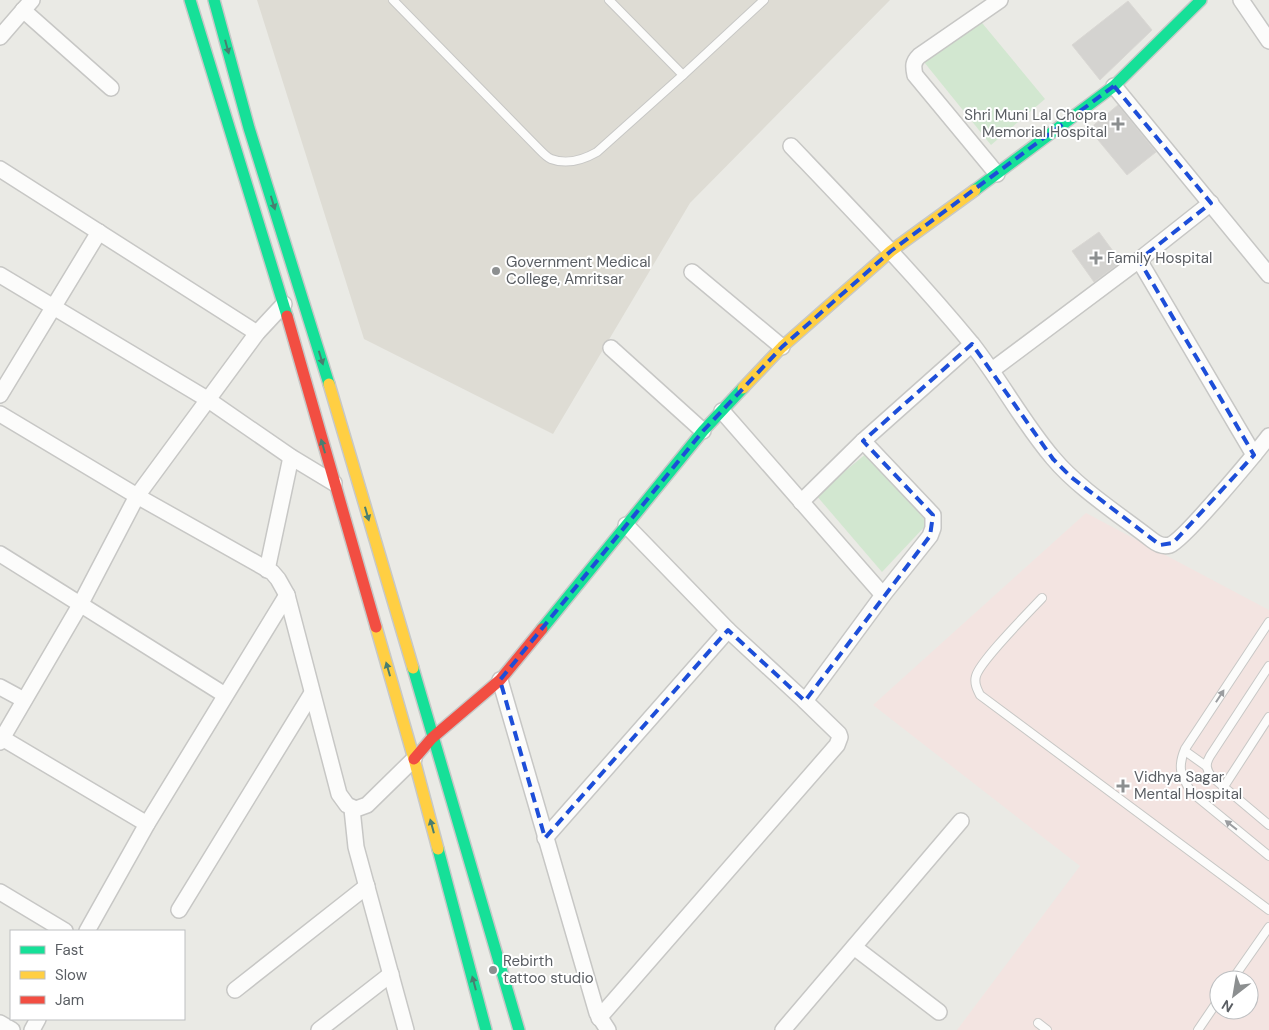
<svg xmlns="http://www.w3.org/2000/svg" width="1269" height="1030" viewBox="0 0 1269 1030" font-family="'DM Sans',sans-serif">
	<style>
		.education { fill: #dedcd4 }
		.medical { fill: #f3e4e1; fill-rule: evenodd }
		.green { fill: #d2e7d0 }
		.building { fill: #d4d3d0; stroke: #dad8d4 }
		.lines { fill: none; stroke-linecap: round; stroke-linejoin: round }
		.lane-casing { stroke: #c7c7c5; stroke-width: 10 }
		.street-casing { stroke: #c7c7c5; stroke-width: 18 }
		.fast-casing { stroke: #c7c8c7; stroke-width: 14 }
		.slow-casing { stroke: #c7c8c7; stroke-width: 14 }
		.jam-casing { stroke: #c7c8c7; stroke-width: 14 }
		.lane { stroke: #fcfcfb; stroke-width: 8 }
		.street { stroke: #fcfcfb; stroke-width: 15 }
		.fast { stroke: #16e098; stroke-width: 11 }
		.slow { stroke: #ffcf43; stroke-width: 11 }
		.jam { stroke: #f24e42; stroke-width: 11 }
		.oneway { fill: #497e70 }
		.oneway2 { fill: #9b9da0 }
		.marked { fill: none; stroke: #1d4ed8; stroke-width: 4; stroke-dasharray: 10 6; stroke-linejoin: round }
		.poi-dot { fill: #8c8f90; stroke: #fff; stroke-width: 2 }
		.labels { text-anchor: middle; dominant-baseline: central; stroke-width: 4; stroke-linejoin: round; paint-order: stroke }
		.poi-label { font-size: 15px; fill: #5a5e63; stroke: #fff; text-anchor: start }
	</style>
	<rect width="100%" height="100%" fill="#eaeae5"/>
	<!-- education -->
	<path class="education" d="M257,0H890L690,203L553,434L364,339Z"/>
	<!-- medical -->
	<path class="medical" d="M1086,513L1269,610V1030H957L1080,866L873,705ZM1219,980H1249V1010H1219Z"/>
	<!-- green -->
	<g class="green">
		<path d="M978,18L1045,99L991,145L924,62Z"/>
		<path d="M867,453L928,523L882,572L816,495Z"/>
	</g>
	<!-- building -->
	<g class="building">
		<path d="M1128,1L1152,30L1100,80L1072,45Z"/>
		<path d="M1118,105L1156,152L1127,175L1089,129Z"/>
		<path d="M1099,232L1121,262L1094,282L1072,251Z"/>
	</g>
	<g class="lines">
		<defs>
			<g id="lane">
				<path d="M393,0L536,146C540,150 546,157 551,159C567,165 583,160 597,152L683,75L764,0"/>
				<path d="M609,0L683,75"/>
				<path d="M1042,598C1029,612 980,661 976,676C974,683 977,689 980,695L1269,910"/>
				<path d="M1269,622L1185,749C1177,768 1181,775 1191,792L1269,856"/>
				<path d="M1269,666L1210,756C1205,764 1206,770 1212,777L1269,825"/>
				<path d="M1185,751L1206,766"/>
				<path d="M1223,788L1269,717"/>
				<path d="M1232,980L1269,927"/>
				<path d="M1038,1023L1047,1030"/>
				<path d="M1198,1030L1219,999"/>
			</g>
			<g id="street">
				<path d="M1241,0L1269,41"/>
				<path d="M23,10L111,88"/>
				<path d="M0,37L32,0"/>
				<path d="M1114,86L1269,275"/>
				<path d="M791,146C853,211 915,275 972,344C1001,381 1023,423 1053,458C1079,489 1120,515 1152,540C1157,544 1163,547 1170,545C1184,540 1256,453 1269,436"/>
				<path d="M0,169L257,333"/>
				<path d="M997,174L915,75C913,66 913,62 919,56L1000,0"/>
				<path d="M1139,260L1254,455"/>
				<path d="M692,272L782,347"/>
				<path d="M0,275L207,399L291,457L334,483"/>
				<path d="M611,348L703,431"/>
				<path d="M992,370L1139,260L1211,203"/>
				<path d="M0,395L99,232"/>
				<path d="M722,411L883,595"/>
				<path d="M0,414L137,496L272,572L278,579L287,595L339,794L347,805L356,809L367,805L414,759"/>
				<path d="M801,502L863,441L972,344"/>
				<path d="M0,554L225,695"/>
				<path d="M267,570L291,457"/>
				<path d="M500,680L597,1013L608,1030"/>
				<path d="M0,687L24,700"/>
				<path d="M805,701L883,595L930,536L933,528V515L863,441"/>
				<path d="M2,738L147,824"/>
				<path d="M0,742L80,605L137,496L257,333L284,304"/>
				<path d="M352,809L356,847L406,1030"/>
				<path d="M545,838L728,630"/>
				<path d="M0,892L65,931"/>
				<path d="M179,910L312,693"/>
				<path d="M87,931L147,824L287,595"/>
				<path d="M854,947L939,1012"/>
				<path d="M235,990L367,886"/>
				<path d="M599,1018L837,745L840,737L839,734L805,701L728,630L626,525"/>
				<path d="M0,1023L12,1030"/>
				<path d="M32,1030L38,1019"/>
				<path d="M319,1030L391,974"/>
				<path d="M783,1030L961,821"/>
			</g>
			<g id="fast">
				<path d="M190,0L287,316"/>
				<path d="M214,0L249,128L329,384"/>
				<path d="M975,190L1114,86L1201,0"/>
				<path d="M542,629L703,431L743,388"/>
				<path d="M413,668L519,1030"/>
				<path d="M438,849L486,1030"/>
			</g>
			<g id="slow">
				<path d="M329,384L413,668"/>
				<path d="M743,388L782,347L891,251L975,190"/>
				<path d="M376,627L414,759L438,849"/>
			</g>
			<g id="jam">
				<path d="M287,316L376,627"/>
				<path d="M414,759L432,738L500,680L542,629"/>
			</g>
		</defs>
		<!-- lane casing -->
		<use href="#lane" class="lane-casing"/>
		<!-- street casing -->
		<use href="#street" class="street-casing"/>
		<!-- fast casing -->
		<use href="#fast" class="fast-casing"/>
		<!-- slow casing -->
		<use href="#slow" class="slow-casing"/>
		<!-- jam casing -->
		<use href="#jam" class="jam-casing"/>
		<!-- lane -->
		<use href="#lane" class="lane"/>
		<!-- street -->
		<use href="#street" class="street"/>
		<!-- fast -->
		<use href="#fast" class="fast"/>
		<!-- slow -->
		<use href="#slow" class="slow"/>
		<!-- jam -->
		<use href="#jam" class="jam"/>
	</g>
	<!-- one-way arrows -->
	<defs><path id="oneway-solid" d="M-6-.8H1V-3.2L6.5 0L1 3.2V.8H-6Z" transform="scale(1.25)"/></defs>
	<g class="oneway">
		<use href="#oneway-solid" transform="translate(227 47) rotate(75)"/>
		<use href="#oneway-solid" transform="translate(273 203) rotate(73)"/>
		<use href="#oneway-solid" transform="translate(321 358) rotate(73)"/>
		<use href="#oneway-solid" transform="translate(323 446) rotate(-106)"/>
		<use href="#oneway-solid" transform="translate(367 514) rotate(74)"/>
		<use href="#oneway-solid" transform="translate(388 669) rotate(-106)"/>
		<use href="#oneway-solid" transform="translate(432 826) rotate(-105)"/>
		<use href="#oneway-solid" transform="translate(474 983) rotate(-105)"/>
	</g>
	<g class="oneway2">
		<use href="#oneway-solid" transform="translate(1220 696) rotate(-57)"/>
		<use href="#oneway-solid" transform="translate(1231 825) rotate(-142)"/>
	</g>
	<!-- marked area -->
	<path class="marked" d="M1114,86L1211,203L1139,260L1254,455L1173,543L1160,545L1071,477L1053,459L972,344L863,441L933,515L930,536L805,701L728,630L545,838L500,680L703,431L782,347L891,251Z"/>
	<!-- markers -->
	<g class="poi-dot">
		<path d="M1115.5 116.5h5v5h5v5h-5v5h-5v-5h-5v-5h5z"/>
		<path d="M1093.5 250.5h5v5h5v5h-5v5h-5v-5h-5v-5h5z"/>
		<circle cx="496" cy="271" r="5"/>
		<path d="M1120.5 778.5h5v5h5v5h-5v5h-5v-5h-5v-5h5z"/>
		<circle cx="493" cy="970" r="5"/>
	</g>
	<g class="labels">
		<!-- poi labels -->
		<g class="poi-label">
			<text x="1107" y="115" text-anchor="end">Shri Muni Lal Chopra<tspan x="1107" dy="17">Memorial Hospital</tspan></text>
			<text x="1107" y="258">Family Hospital</text>
			<text x="506" y="262">Government Medical<tspan x="506" dy="17">College, Amritsar</tspan></text>
			<text x="1134" y="777">Vidhya Sagar<tspan x="1134" dy="17">Mental Hospital</tspan></text>
			<text x="503" y="961">Rebirth<tspan x="503" dy="17">tattoo studio</tspan></text>
		</g>
	</g>
	<!-- legend -->
	<rect x="10" y="930" width="175" height="90" fill="#ffffff" stroke="#bdbfc1"/>
	<rect x="20" y="946" width="25" height="8" fill="#16e098" stroke="#bdbfc1"/>
	<text x="55" y="955" font-size="15" fill="#5a5e63">Fast</text>
	<rect x="20" y="971" width="25" height="8" fill="#ffcf43" stroke="#bdbfc1"/>
	<text x="55" y="980" font-size="15" fill="#5a5e63">Slow</text>
	<rect x="20" y="996" width="25" height="8" fill="#f24e42" stroke="#bdbfc1"/>
	<text x="55" y="1005" font-size="15" fill="#5a5e63">Jam</text>
	<!-- north arrow -->
	<g transform="translate(1234 995) rotate(211)"><circle r="24" fill="#ffffff" stroke="#bdbfc1"/>
	<path d="M0-4L9 19L0 12L-9 19Z" fill="#8c8f90"/>
	<text y="-8" font-size="14" font-weight="bold" text-anchor="middle" fill="#5a5e63">N</text>
	</g>
</svg>
